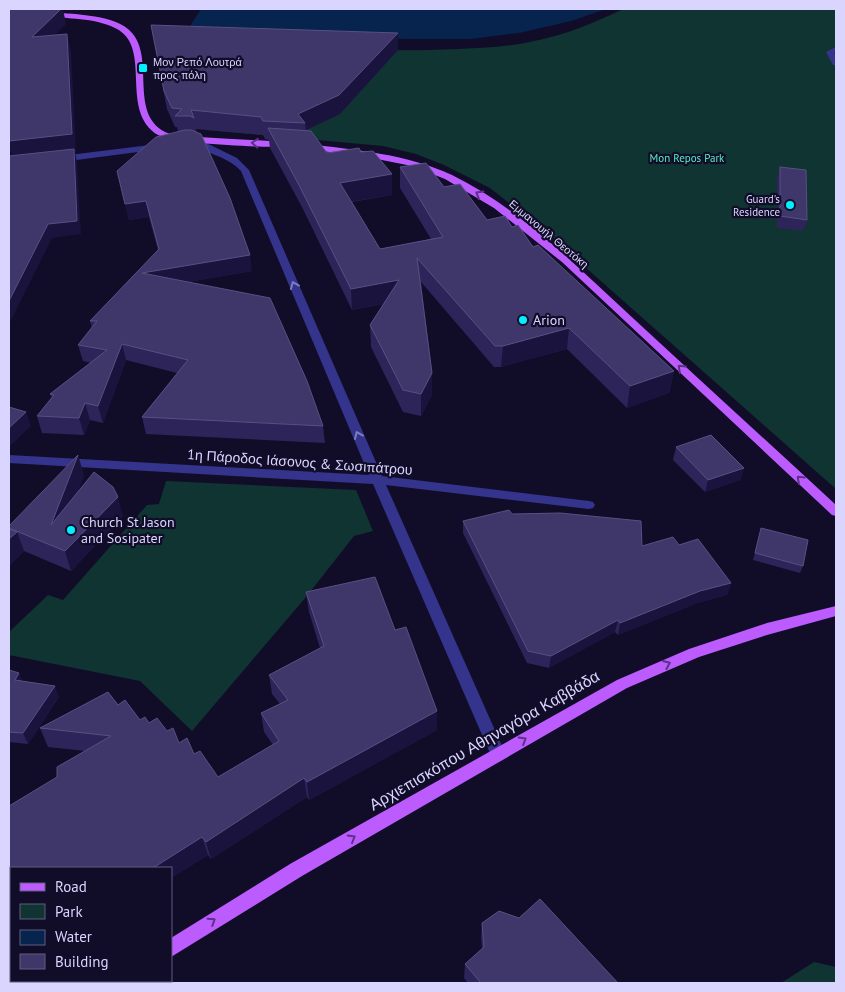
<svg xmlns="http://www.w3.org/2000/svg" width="845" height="992" viewBox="0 0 845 992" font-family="'PT Sans',sans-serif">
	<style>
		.green { fill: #103431 }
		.water { fill: #07244f }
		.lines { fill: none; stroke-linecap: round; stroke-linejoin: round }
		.minor { fill: #34348d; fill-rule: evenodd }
		.major { fill: #bc5cff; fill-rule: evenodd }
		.wall { fill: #2d2459 }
		.shaded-wall { fill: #1a133e }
		.building { fill: #3f376a; stroke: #585082 }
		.oneway { stroke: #5e3189 }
		.oneway2 { stroke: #7e7cc0 }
		.poi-dot { fill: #01f0ff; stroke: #110d29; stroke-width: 2 }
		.labels { text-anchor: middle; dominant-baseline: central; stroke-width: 4.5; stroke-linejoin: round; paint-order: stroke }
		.far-poi-label { font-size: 11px; fill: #d9d5ff; stroke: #110d29; text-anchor: start }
		.far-park-label { font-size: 11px; fill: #55ecc0; stroke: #110d29 }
		.far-street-label { font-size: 11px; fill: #d9d5ff; stroke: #110d29 }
		.poi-label { font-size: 14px; fill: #d9d5ff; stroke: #110d29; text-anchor: start }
		.street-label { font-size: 14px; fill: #d9d5ff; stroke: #110d29 }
		.near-street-label { font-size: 16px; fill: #d9d5ff; stroke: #110d29 }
	</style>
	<rect width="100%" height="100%" fill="#110d29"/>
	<!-- green -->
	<g class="green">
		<path d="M623,9H836V489L542,229L490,188L444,165L416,154L383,146L206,130L237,45C310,47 384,53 458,49C483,48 509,47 534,41C565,35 594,23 623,9Z"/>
		<path d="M166,481L356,490L373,531L354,536L306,597L192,731L140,681L9,655V632L48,595L63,600L147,505L159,504Z"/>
		<path d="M814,962L836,967V983H781Z"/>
	</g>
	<!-- water -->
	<path class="water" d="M201,9H606L571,21L519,33L470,39H410L187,31Z"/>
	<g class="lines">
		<!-- minor -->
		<g class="minor">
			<path d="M836,47V52L834,53L836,57V65H833L826,52Z"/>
			<path d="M194,137L237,158L249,170L382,476L589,501L593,502L595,505L593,508L589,509L386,485L506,755L503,760L498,762L493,760L373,484L9,463V455L369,475L241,171C227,155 204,155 190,140Z"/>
			<path d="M158,144L162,147L161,149L61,162L57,159L61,156Z"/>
		</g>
		<!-- major -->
		<g class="major">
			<path d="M47,12C70,14 110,14 128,29C158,54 127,112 165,132C175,137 188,136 199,137C228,139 257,140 286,142L290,145L286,148C260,146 176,145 158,135C118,111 154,46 115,28C93,17 68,20 45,15V13Z"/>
			<path d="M308,144C356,150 407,154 452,175C523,210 578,268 635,320C702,382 769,443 836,505V516L832,515L562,262L494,208L445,179L412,166L362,156L305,149L304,147Z"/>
			<path d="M836,606V616L767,635L699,657L627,688L302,876L171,957V938L290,864L617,680L689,649L767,623Z"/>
			<path d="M111,981H132L131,983H110Z"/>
		</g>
	</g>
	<!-- wall -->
	<g class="wall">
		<path d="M151,25L398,50L340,114L306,130L327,153L361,152L392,174V195L352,202L380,249L431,239L400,188V167L444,187L487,220L512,227L674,371L669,393L627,408L567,349L501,367H494L421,282L432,373V395L421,416L403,412L371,347L370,325L384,304L352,310L302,207L270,148L269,140L265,139L263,135L196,129L197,133L252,271L188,282L323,426L325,443L146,434L142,417L177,373L126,360L103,423L90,420L84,435L42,433L37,416L52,398L50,394L91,363L83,361L78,345L92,328L90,321L158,250L149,217L129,220L117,171L178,131L177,127H175L167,109Z"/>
		<path d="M780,167L807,220L803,231L777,228V178Z"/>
		<path d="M676,447L744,468L740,480L705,492L673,460Z"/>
		<path d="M84,475L77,493L123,516L71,571L24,551L9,566V526Z"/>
		<path d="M512,514L642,546L679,545L731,583L727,595L697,603L618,635L615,632L549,668L527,663L463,533V521Z"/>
		<path d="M761,528L803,566L800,573L753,560Z"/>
		<path d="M306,592L395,630L437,711V730L309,800L307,797L211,859L208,855L171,878V868H11V979L9,981V806L57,777L85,751L48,747L40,728L118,705L140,720L167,731L179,743L194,754L218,777L273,745L264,732L261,713L280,704L272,694L269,675L320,648L309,612Z"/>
		<path d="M9,670L19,673L22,681L59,697L28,744L9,742Z"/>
		<path d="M482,923L618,983H468L464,978L465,964L482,949L481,938Z"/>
	</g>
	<!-- shaded-wall -->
	<g class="shaded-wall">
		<path d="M61,9H63L66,24L36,54L32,37Z"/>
		<path d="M398,33V50L340,114L306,130L305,123L298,114Z"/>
		<path d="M67,34L71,51L76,152H75L77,162L81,234L52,238L9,324L13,160L9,146V141Z"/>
		<path d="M392,174V195L342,203L340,183Z"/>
		<path d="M146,201L149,217L129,220L125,204Z"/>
		<path d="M250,255L252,271L146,289L142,273Z"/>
		<path d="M399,280L400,301L352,310L351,289Z"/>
		<path d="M569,328L567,349L501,367L503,346Z"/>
		<path d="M122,344L126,360L103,423L98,406Z"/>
		<path d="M674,371L669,393L627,408L630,386Z"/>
		<path d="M432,373V395L421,416V394Z"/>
		<path d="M85,403L90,420L84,435L79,418Z"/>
		<path d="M26,412L31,426L9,447V428Z"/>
		<path d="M78,455L84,475L58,545L51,525Z"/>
		<path d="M744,468L740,480L705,492L708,480Z"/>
		<path d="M118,497L123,516L71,571L65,551Z"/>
		<path d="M17,532L24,551L9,566V539Z"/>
		<path d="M731,583L727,595L697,603L618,635L620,623L700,591Z"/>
		<path d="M618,620L615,632L549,668L551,656Z"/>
		<path d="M19,673L24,684L15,680Z"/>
		<path d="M55,686L59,697L28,744L23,733Z"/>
		<path d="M437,711V730L309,800L307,782Z"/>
		<path d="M304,778L307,797L211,859L206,842Z"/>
		<path d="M202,837L208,855L171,878V868H153Z"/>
		<path d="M11,956V979L9,981V957Z"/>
	</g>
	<!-- building -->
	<g class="building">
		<path d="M9,9H61L32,37L67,34L72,134L9,141Z"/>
		<path d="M151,25L398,33L339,95L298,114L305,123L263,121L261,117L191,110L194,118L190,116H175L182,109L172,108L164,91Z"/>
		<path d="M268,128L311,131L327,153L359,148L361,152L373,151L392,174L340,183L380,249L443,237L400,167L426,163L444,187L460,184L487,220L505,216L512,227L518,225L533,247L538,245L674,371L630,386L569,328L503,346H495L417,258L432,373L421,394L403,390L370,325L399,280L351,289L300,187Z"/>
		<path d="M185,130H191L201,134L230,198L250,255L142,273L270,298L307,381L323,426L142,417L188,360L122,344L98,406L85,403L79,418L37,416L54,395L50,394L107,350L78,345L97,321H90L159,249L146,201L125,204L117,171L156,137Z"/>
		<path d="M74,149L77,221L48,224L9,301V156Z"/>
		<path d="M780,167L806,170L807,220L780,216Z"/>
		<path d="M9,407L26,412L9,428Z"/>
		<path d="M711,435L744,468L708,480L676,447Z"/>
		<path d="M78,455L51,525L94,472L113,487L118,497L65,551L9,528V526Z"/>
		<path d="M509,510L512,514L560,513L641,521L642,546L673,537L679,545L698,539L731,583L700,591L620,623L618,620L551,656L528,651L463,521Z"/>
		<path d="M761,528L808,540L803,566L755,553Z"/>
		<path d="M9,529L17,532L9,539Z"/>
		<path d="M375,577L395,630L406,627L437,711L307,782L304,778L206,842L202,837L153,868H11V956L9,957V806L57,777V767L111,736L40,728L108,692L118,705L125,700L140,720L145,717L149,723L157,718L167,731L173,728L179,743L187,738L194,754L200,751L218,777L279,741L261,713L288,700L269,675L324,646L306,592Z"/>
		<path d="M9,670L19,673L15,680L55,686L23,733L9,732Z"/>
		<path d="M540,899L618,983H481L465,964L484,947L482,923L499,911L519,918Z"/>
	</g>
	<!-- one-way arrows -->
	<defs><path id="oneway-chevron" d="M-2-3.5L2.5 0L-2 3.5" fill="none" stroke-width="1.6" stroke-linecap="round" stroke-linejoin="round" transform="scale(1.25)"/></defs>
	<g class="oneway">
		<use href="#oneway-chevron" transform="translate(255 143) rotate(-176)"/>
		<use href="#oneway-chevron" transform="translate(479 194) rotate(-149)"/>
		<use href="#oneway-chevron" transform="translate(681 368) rotate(-137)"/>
		<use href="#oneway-chevron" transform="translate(800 479) rotate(-137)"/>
		<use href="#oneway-chevron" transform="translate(667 664) rotate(-23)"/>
		<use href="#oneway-chevron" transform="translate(523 740) rotate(-31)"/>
		<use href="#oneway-chevron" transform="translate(352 838) rotate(-30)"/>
		<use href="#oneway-chevron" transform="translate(212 921) rotate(-33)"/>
	</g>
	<g class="oneway2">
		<use href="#oneway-chevron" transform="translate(294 285) rotate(-113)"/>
		<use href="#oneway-chevron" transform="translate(358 435) rotate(-113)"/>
	</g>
	<!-- markers -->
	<g class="poi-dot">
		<rect x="138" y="63" width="10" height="10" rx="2.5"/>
		<circle cx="790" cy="205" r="5"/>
		<circle cx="523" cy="320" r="5"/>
		<circle cx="71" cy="530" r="5"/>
	</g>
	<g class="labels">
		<!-- far-poi labels -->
		<g class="far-poi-label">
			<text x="153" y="62">Μον Ρεπό Λουτρά<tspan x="153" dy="13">προς πόλη</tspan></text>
			<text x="780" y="199" text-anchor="end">Guard's<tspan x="780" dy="13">Residence</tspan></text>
		</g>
		<!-- far-park labels -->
		<g class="far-park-label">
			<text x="687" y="158">Mon Repos Park</text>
		</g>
		<!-- far-street labels -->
		<g class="far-street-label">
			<text transform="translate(549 234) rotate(40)">Εμμανουήλ Θεοτόκη</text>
		</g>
		<!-- poi labels -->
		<g class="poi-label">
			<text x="533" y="320">Arion</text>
			<text x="81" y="522">Church St Jason<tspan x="81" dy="16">and Sosipater</tspan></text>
		</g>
		<!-- street labels -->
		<g class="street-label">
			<text transform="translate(300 462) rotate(4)">1η Πάροδος Ιάσονος &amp; Σωσιπάτρου</text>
		</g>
		<!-- near-street labels -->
		<g class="near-street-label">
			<text transform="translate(484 740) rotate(-30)">Αρχιεπισκόπου Αθηναγόρα Καββάδα</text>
		</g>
	</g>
	<!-- border -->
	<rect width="845" height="992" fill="none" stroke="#d9d5ff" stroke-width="20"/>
	<!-- legend -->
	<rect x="10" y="867" width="162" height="115" fill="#110d29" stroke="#615d7f"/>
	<rect x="20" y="883" width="25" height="8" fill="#bc5cff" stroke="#615d7f"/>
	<text x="55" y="892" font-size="15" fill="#d9d5ff">Road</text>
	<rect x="20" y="904" width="25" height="15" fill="#103431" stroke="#615d7f"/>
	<text x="55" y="917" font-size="15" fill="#d9d5ff">Park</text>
	<rect x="20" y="930" width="25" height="15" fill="#07244f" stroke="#615d7f"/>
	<text x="55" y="942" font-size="15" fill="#d9d5ff">Water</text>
	<rect x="20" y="954" width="25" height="15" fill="#3f376a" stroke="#615d7f"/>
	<text x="55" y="967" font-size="15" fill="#d9d5ff">Building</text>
</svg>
